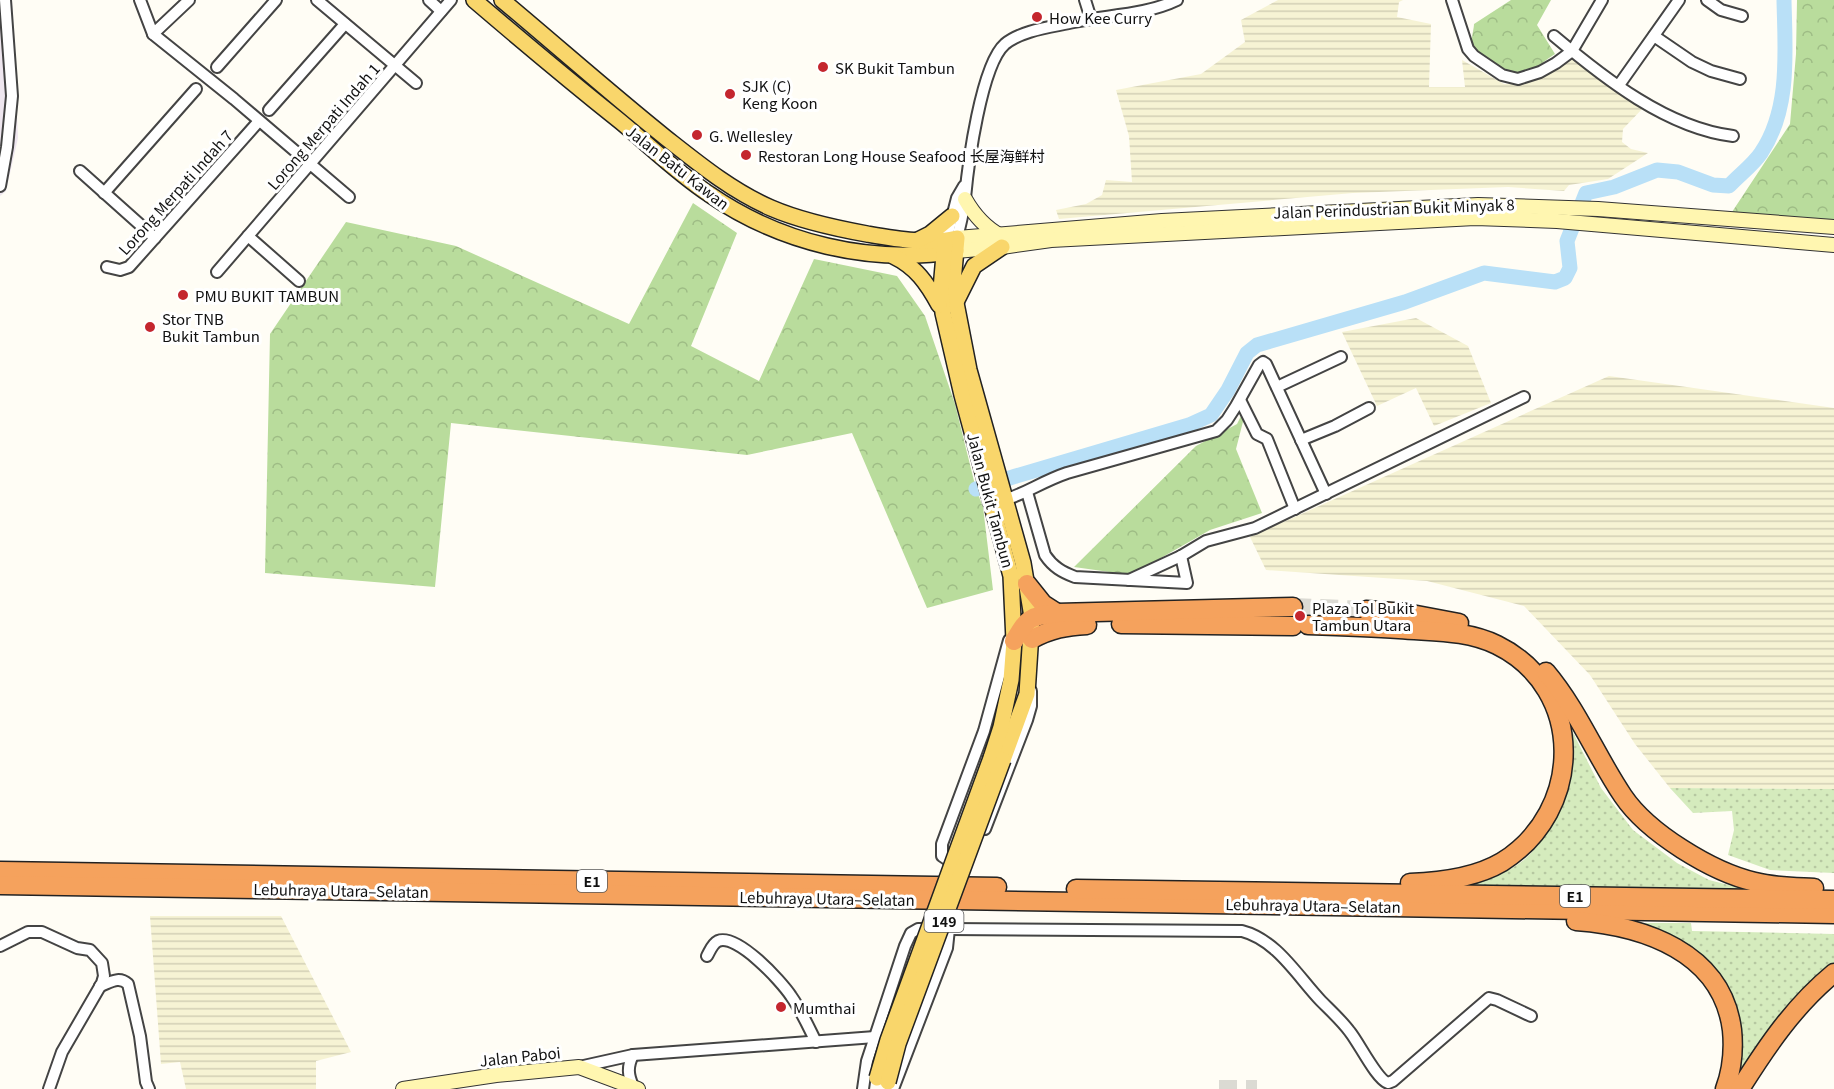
<svg xmlns="http://www.w3.org/2000/svg" width="1834" height="1089" viewBox="0 0 1834 1089" font-family="Georgia,'Noto Sans SC',serif">
	<style>
		.industrial { fill: #eee6ef }
		.farmland { fill: url(#farmland-rules) }
		.grass { fill: url(#grass-dots) }
		.forest { fill: url(#forest-crowns) }
		.lines { fill: none; stroke-linecap: round; stroke-linejoin: round }
		.river { stroke: #b9e0f7; stroke-width: 15 }
		.highway-tunnel { stroke: #dbdad3; stroke-width: 18; stroke-dasharray: 18 9; stroke-linecap: butt }
		.street-casing { stroke: #444; stroke-width: 14 }
		.secondary-casing { stroke: #333; stroke-width: 16 }
		.primary-casing { stroke: #222; stroke-width: 18 }
		.highway-casing { stroke: #222; stroke-width: 21 }
		.street { stroke: #fff; stroke-width: 10 }
		.secondary { stroke: #fff6b0; stroke-width: 14 }
		.primary { stroke: #f9d66b; stroke-width: 15 }
		.highway { stroke: #f5a25d; stroke-width: 18 }
		.primary-bridge-casing { stroke: #222; stroke-width: 18; stroke-linecap: butt }
		.primary-bridge { stroke: #f9d66b; stroke-width: 15 }
		.poi-dot { fill: #c4262e; stroke: #fff; stroke-width: 2 }
		.labels { text-anchor: middle; dominant-baseline: central; stroke-width: 6; stroke-linejoin: round; paint-order: stroke }
		.shield { fill: #fff; stroke: #585858; stroke-width: 1.5 }
		.shield-label { font-size: 14px; font-weight: bold; fill: #111 }
		.poi-label { font-size: 15px; fill: #111; stroke: #fff; text-anchor: start }
		.street-label { font-size: 15px; fill: #111; stroke: #fff }
	</style>
	<defs>
		<pattern id="farmland-rules" width="6" height="5" patternUnits="userSpaceOnUse" patternTransform="scale(1.5)"><rect width="6" height="5" fill="#f6f3d4"/><path d="M0 2.5h6" fill="none" stroke="#d2cfb5"/></pattern>
		<pattern id="grass-dots" width="8" height="8" patternUnits="userSpaceOnUse" patternTransform="scale(1.5)"><rect width="8" height="8" fill="#d5ebbd"/><path d="M2 2h.1M6 6h.1" fill="none" stroke="#b6c8a1" stroke-width="1.8" stroke-linecap="round"/></pattern>
		<pattern id="forest-crowns" width="20" height="18" patternUnits="userSpaceOnUse" patternTransform="scale(1.5)"><rect width="20" height="18" fill="#b9dc9c"/><path d="M2 6a3 3 0 1 1 6 0M12 15a3 3 0 1 1 6 0" fill="none" stroke="#9ebc85"/></pattern>
	</defs>
	<rect width="100%" height="100%" fill="#fffdf5"/>
	<!-- industrial -->
	<path class="industrial" d="M0,0H12L18,138L6,191L0,196Z"/>
	<!-- farmland -->
	<g class="farmland">
		<path d="M1278,0H1403L1399,2L1397,17L1431,24L1429,87H1465L1462,60L1504,84H1522L1571,59L1644,107L1623,129L1622,142L1631,149L1648,153L1608,179L1569,185L1564,191L1508,187L1353,193L1059,219L1056,210L1086,204L1102,195L1106,180L1132,182L1129,136L1116,90L1201,74L1245,42L1241,20Z"/>
		<path d="M1416,318L1468,346L1491,403L1434,426L1416,388L1377,406L1342,332Z"/>
		<path d="M1609,376L1834,408V789L1670,788L1635,744L1590,675L1524,606L1427,581L1266,570L1250,537Z"/>
		<path d="M150,916H281L351,1052L316,1061V1089H186L180,1062L161,1064Z"/>
	</g>
	<!-- grass -->
	<g class="grass">
		<path d="M1560,707L1601,788L1633,830L1677,863L1709,880L1756,892L1459,887C1480,881 1509,874 1526,858C1553,833 1577,784 1572,747C1570,734 1564,720 1560,707Z"/>
		<path d="M1670,788L1834,789V873L1770,870L1728,855L1734,830L1732,811L1693,813Z"/>
		<path d="M1628,923H1691L1692,931L1834,934V969L1731,1089L1735,1065L1713,972Z"/>
	</g>
	<!-- forest -->
	<g class="forest">
		<path d="M1511,0H1551L1537,25L1555,54C1547,59 1537,68 1527,72C1512,78 1475,60 1472,43C1471,38 1474,29 1474,24Z"/>
		<path d="M1797,0H1834V223L1732,212L1790,124L1796,54Z"/>
		<path d="M693,203L737,233L691,346L759,381L814,259L897,276L925,316L955,404L976,489L983,507L993,590L927,608L852,433L747,455L451,423L435,587L265,573L270,334L346,222L456,246L629,324Z"/>
		<path d="M1248,402L1236,449L1262,513L1210,530L1131,575L1074,567L1196,446L1237,424Z"/>
	</g>
	<g class="lines">
		<!-- river -->
		<path class="river" d="M976,489L1016,476L1189,425L1211,415L1228,390L1247,353L1257,345L1405,302L1484,273L1555,282L1565,278L1570,268L1567,241L1586,193L1614,187L1657,170L1678,172L1713,185L1729,186C1739,175 1753,165 1761,153C1791,108 1785,51 1784,0"/>
		<!-- highway-tunnel -->
		<g class="highway-tunnel">
			<path d="M1293,607L1366,610"/>
			<path d="M1219,1089H1257"/>
		</g>
		<defs>
			<g id="street">
				<path d="M140,0L153,34L234,99L349,197"/>
				<path d="M317,0L416,83"/>
				<path d="M429,0L441,11"/>
				<path d="M1085,0L1091,19"/>
				<path d="M1452,0L1468,49L1474,56L1502,75L1518,79L1540,72L1556,63L1572,51L1602,0"/>
				<path d="M1707,0L1721,10L1742,16"/>
				<path d="M153,34L189,0"/>
				<path d="M1554,36C1604,78 1667,128 1733,136"/>
				<path d="M1654,36L1692,62L1711,71L1740,79"/>
				<path d="M217,67L276,0"/>
				<path d="M1619,85L1679,0"/>
				<path d="M269,110L345,24"/>
				<path d="M80,171L155,238"/>
				<path d="M0,186L7,147L12,96L5,0"/>
				<path d="M104,193L196,89"/>
				<path d="M248,236L299,281"/>
				<path d="M957,238C960,225 964,211 965,198C968,165 981,65 1005,44C1022,30 1052,27 1074,22C1108,15 1146,15 1177,0"/>
				<path d="M946,241L957,198L964,186"/>
				<path d="M107,267L120,270L129,267L259,121"/>
				<path d="M217,272L451,0"/>
				<path d="M1277,387L1341,357"/>
				<path d="M1240,400L1257,434L1267,439L1295,509"/>
				<path d="M1301,440L1335,426L1369,408"/>
				<path d="M1027,492L1045,555C1053,567 1062,572 1075,577L1187,583L1181,556"/>
				<path d="M999,502C1023,495 1043,481 1067,473L1216,431L1227,420L1236,406L1259,365L1263,362L1266,364L1326,494"/>
				<path d="M1129,580L1181,556L1206,541L1255,528L1524,397"/>
				<path d="M985,829L1027,720L1031,706V691"/>
				<path d="M957,866L942,856V844L984,731L1009,640"/>
				<path d="M949,929L1242,931C1277,940 1298,977 1321,1001C1331,1011 1342,1021 1350,1032C1359,1043 1377,1080 1388,1083L1393,1081L1489,998L1497,1000L1531,1016"/>
				<path d="M0,946L28,932H42L77,948L90,950L102,963L104,976L102,983L62,1052L49,1089"/>
				<path d="M707,956C710,951 712,944 718,941C737,933 781,981 791,996C801,1010 808,1026 816,1042"/>
				<path d="M100,986C111,982 119,976 128,984L140,1036L146,1082L149,1089"/>
				<path d="M579,1067L633,1055L875,1037"/>
				<path d="M633,1086C628,1075 627,1067 633,1055"/>
				<path d="M863,1089L867,1061L905,946L911,933L918,929H949L947,948L893,1089"/>
			</g>
			<g id="secondary">
				<path d="M965,199C974,215 984,227 1001,236"/>
				<path d="M957,238L1162,221L1478,205L1598,209L1834,227"/>
				<path d="M956,251L1002,247L1051,240L1475,218L1557,221L1834,245"/>
				<path d="M403,1089L496,1075L579,1067L638,1089"/>
			</g>
			<g id="primary">
				<path d="M474,0C522,41 571,82 621,122C650,146 677,173 709,194C780,243 870,265 956,251"/>
				<path d="M502,0C557,46 610,93 666,138C699,164 732,191 771,208C801,221 834,228 867,234C896,239 929,245 957,238L953,282L956,303L969,370L1023,563L1032,617L1027,694L1003,760"/>
				<path d="M918,240L930,234L952,216"/>
				<path d="M945,244L941,289L943,313L962,395L1011,576L1014,641L1011,680L1001,727L991,758"/>
				<path d="M893,256C916,267 927,283 939,305"/>
				<path d="M957,300L974,266L1002,247"/>
			</g>
			<g id="highway">
				<path d="M1027,584L1043,604L1057,613"/>
				<path d="M1366,610L1406,613L1459,623"/>
				<path d="M1121,624L1293,626"/>
				<path d="M1308,625C1338,626 1368,627 1399,629C1433,632 1466,630 1497,645C1586,689 1584,811 1502,862C1475,878 1441,882 1410,883"/>
				<path d="M1032,639C1051,629 1066,626 1087,625"/>
				<path d="M1014,641C1029,616 1029,617 1057,613L1293,607"/>
				<path d="M1546,672C1578,710 1596,756 1623,796C1648,833 1712,872 1755,882C1774,887 1795,887 1814,888"/>
				<path d="M0,871L997,887"/>
				<path d="M0,885L1834,914"/>
				<path d="M1076,889L1834,900"/>
				<path d="M1576,921C1644,926 1722,952 1732,1030C1734,1050 1732,1070 1725,1089"/>
				<path d="M1740,1089C1767,1046 1794,1006 1834,973"/>
			</g>
		</defs>
		<!-- street casing -->
		<use href="#street" class="street-casing"/>
		<!-- secondary casing -->
		<use href="#secondary" class="secondary-casing"/>
		<!-- primary casing -->
		<use href="#primary" class="primary-casing"/>
		<!-- highway casing -->
		<use href="#highway" class="highway-casing"/>
		<!-- street -->
		<use href="#street" class="street"/>
		<!-- secondary -->
		<use href="#secondary" class="secondary"/>
		<!-- primary -->
		<use href="#primary" class="primary"/>
		<!-- highway -->
		<use href="#highway" class="highway"/>
		<defs>
			<g id="primary-bridge">
				<path d="M877,1078L888,1040L991,758"/>
				<path d="M888,1082L898,1044L1003,760"/>
			</g>
		</defs>
		<!-- primary-bridge casing -->
		<use href="#primary-bridge" class="primary-bridge-casing"/>
		<!-- primary-bridge -->
		<use href="#primary-bridge" class="primary-bridge"/>
	</g>
	<!-- markers -->
	<g class="poi-dot">
		<circle cx="1037" cy="17" r="6"/>
		<circle cx="823" cy="67" r="6"/>
		<circle cx="730" cy="94" r="6"/>
		<circle cx="697" cy="135" r="6"/>
		<circle cx="746" cy="155" r="6"/>
		<circle cx="183" cy="295" r="6"/>
		<circle cx="150" cy="327" r="6"/>
		<circle cx="1300" cy="616" r="6"/>
		<circle cx="781" cy="1007" r="6"/>
	</g>
	<g class="labels">
		<!-- shield labels -->
		<g class="shield">
			<rect x="577" y="870" width="30" height="22" rx="4.5"/>
			<rect x="1560" y="885" width="30" height="22" rx="4.5"/>
			<rect x="924.5" y="910" width="39" height="22" rx="4.5"/>
		</g>
		<g class="shield-label">
			<text x="592" y="881">E1</text>
			<text x="1575" y="896">E1</text>
			<text x="944" y="921">149</text>
		</g>
		<!-- poi labels -->
		<g class="poi-label">
			<text x="1049" y="17">How Kee Curry</text>
			<text x="835" y="67">SK Bukit Tambun</text>
			<text x="742" y="85">SJK (C)<tspan x="742" dy="17">Keng Koon</tspan></text>
			<text x="709" y="135">G. Wellesley</text>
			<text x="758" y="155">Restoran Long House Seafood 长屋海鲜村</text>
			<text x="195" y="295">PMU BUKIT TAMBUN</text>
			<text x="162" y="318">Stor TNB<tspan x="162" dy="17">Bukit Tambun</tspan></text>
			<text x="1312" y="607">Plaza Tol Bukit<tspan x="1312" dy="17">Tambun Utara</tspan></text>
			<text x="793" y="1007">Mumthai</text>
		</g>
		<!-- street labels -->
		<g class="street-label">
			<text transform="translate(323 126) rotate(-49)">Lorong Merpati Indah 1</text>
			<text transform="translate(678 167) rotate(38)">Jalan Batu Kawan</text>
			<text transform="translate(175 192) rotate(-48)">Lorong Merpati Indah 7</text>
			<text transform="translate(1394 208) rotate(-2)">Jalan Perindustrian Bukit Minyak 8</text>
			<text transform="translate(991 500) rotate(75)">Jalan Bukit Tambun</text>
			<text transform="translate(341 890) rotate(1)">Lebuhraya Utara–Selatan</text>
			<text transform="translate(827 898) rotate(1)">Lebuhraya Utara–Selatan</text>
			<text transform="translate(1313 905) rotate(1)">Lebuhraya Utara–Selatan</text>
			<text transform="translate(520 1056) rotate(-6)">Jalan Paboi</text>
		</g>
	</g>
</svg>
